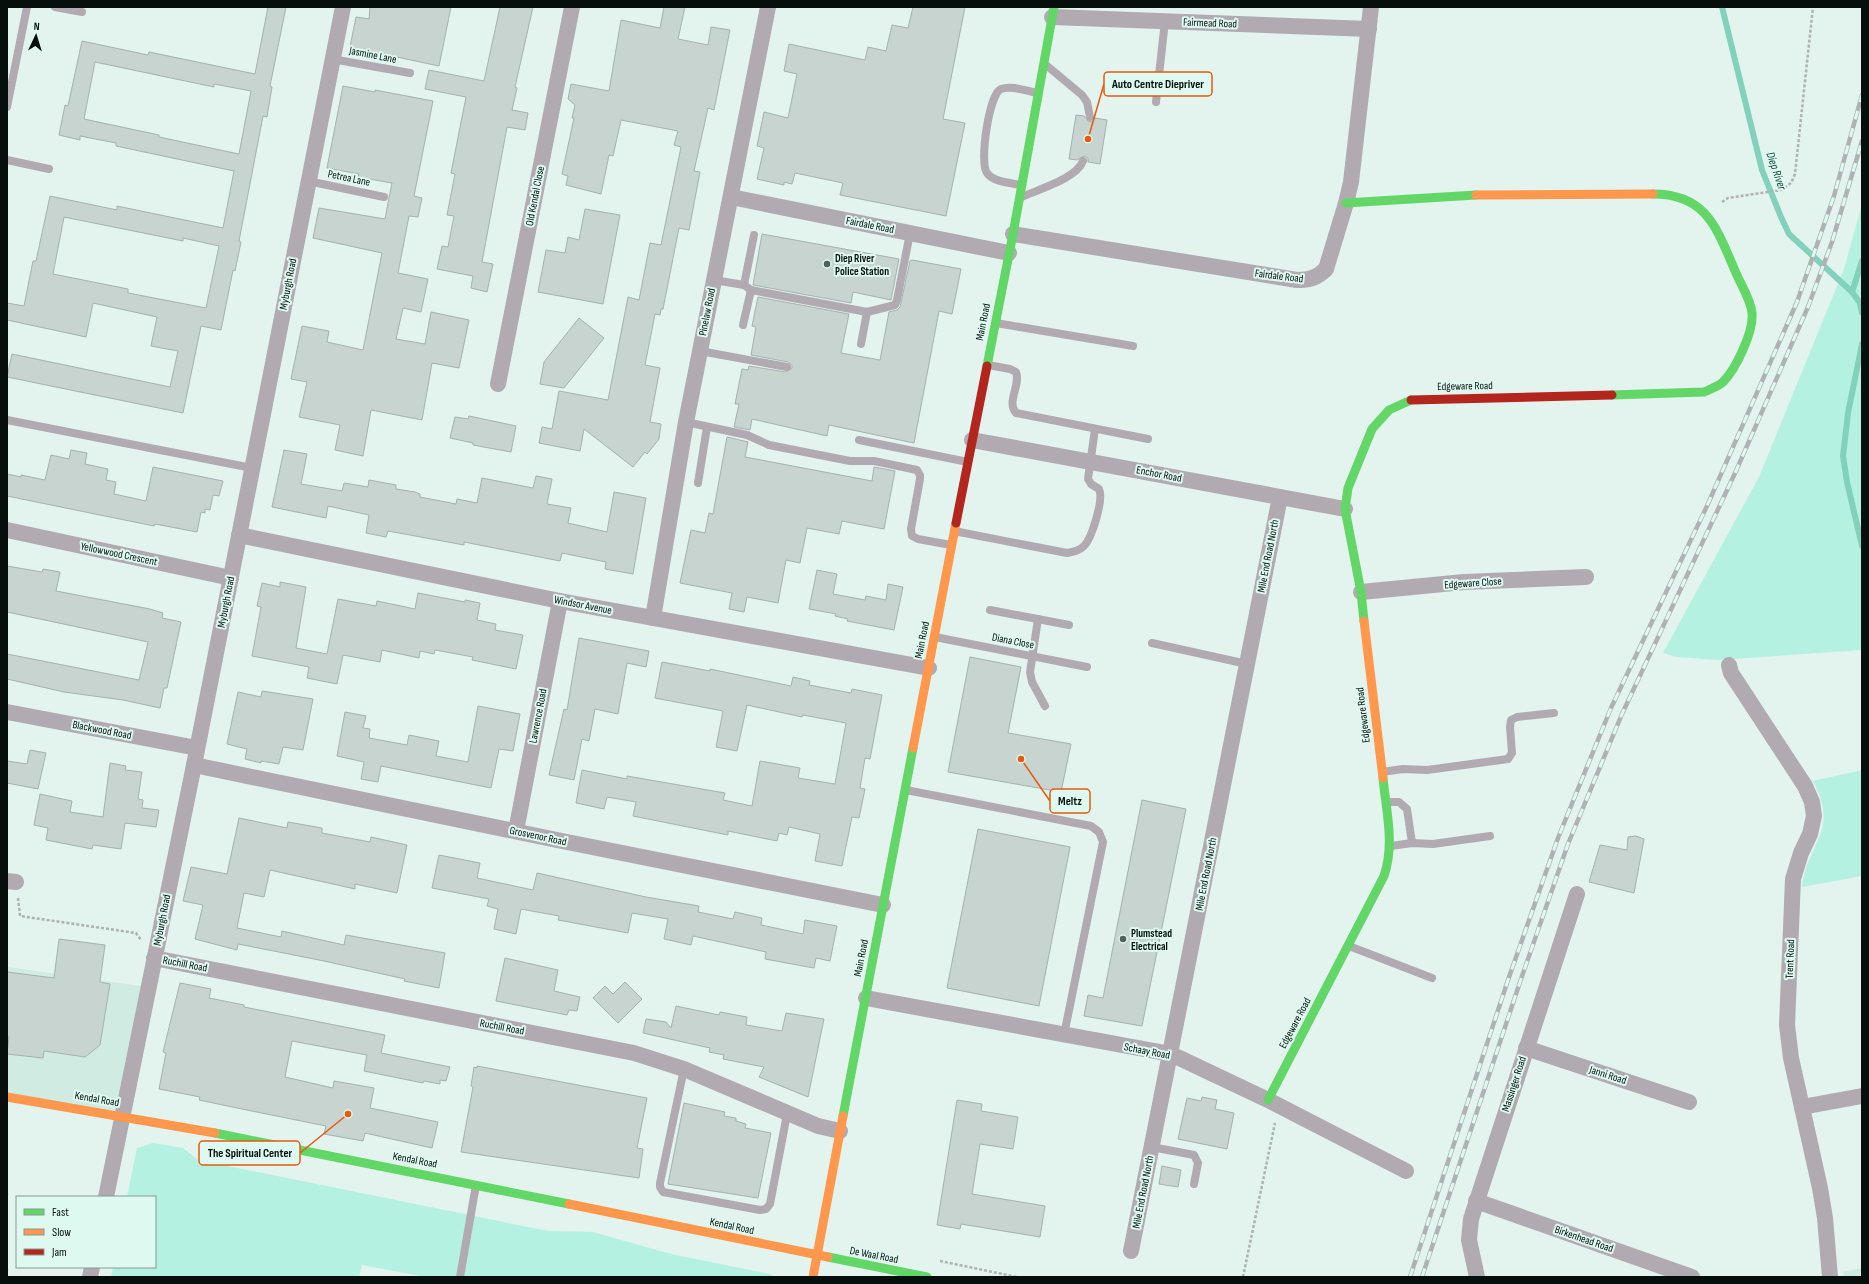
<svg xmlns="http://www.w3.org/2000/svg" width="1869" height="1284" viewBox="0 0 1869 1284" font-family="'Sofia Sans Condensed',sans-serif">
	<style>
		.built { fill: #d0ebe2 }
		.green { fill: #b4f1e0 }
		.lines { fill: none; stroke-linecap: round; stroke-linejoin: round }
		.stream { stroke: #81d1bc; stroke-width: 6 }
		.building { fill: #c7d4cf; stroke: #a5b1ad; fill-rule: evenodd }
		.path { stroke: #afb2b2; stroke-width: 2.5; stroke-dasharray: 3 2; stroke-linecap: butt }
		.lane { stroke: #b1abb1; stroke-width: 8 }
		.street { stroke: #b1abb1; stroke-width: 16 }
		.fast { stroke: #63d668; stroke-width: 9 }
		.slow { stroke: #ff974d; stroke-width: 9 }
		.jam { stroke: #b3261e; stroke-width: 9 }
		.rail-casing { stroke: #afb2b2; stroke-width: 4.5 }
		.rail { stroke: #ddf9f0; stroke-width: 3; stroke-dasharray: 9; stroke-linecap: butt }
		.poi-dot { fill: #535f5b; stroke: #ddf9f0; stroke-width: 1.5 }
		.labels { text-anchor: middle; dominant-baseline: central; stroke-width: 4; stroke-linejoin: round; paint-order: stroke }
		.street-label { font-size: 11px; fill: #060f0c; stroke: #ddf9f0 }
		.poi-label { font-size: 11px; font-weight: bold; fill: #060f0c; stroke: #ddf9f0; text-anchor: start }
		.water-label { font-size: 12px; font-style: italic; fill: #16463a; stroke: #ddf9f0 }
		.leader { fill: none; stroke: #e8590c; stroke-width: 1.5 }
		.callout-dot { fill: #e8590c; stroke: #ddf9f0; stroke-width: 1.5 }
		.callout { fill: #ddf9f0; stroke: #e8590c; stroke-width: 1.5 }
		.callout-label { font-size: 12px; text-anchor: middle; font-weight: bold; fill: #060f0c }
	</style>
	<rect width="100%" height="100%" fill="#e3f3ee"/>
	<!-- built -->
	<g class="built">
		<path d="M7,967L148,987L122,1116L7,1097Z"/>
		<path d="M1862,1268V1277H1844L1843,1272Z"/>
	</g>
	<!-- green -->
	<g class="green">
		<path d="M1862,204V650L1718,660L1677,657L1663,653L1759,477L1844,269Z"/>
		<path d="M1862,770V876L1802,887C1808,842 1840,831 1813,781Z"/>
		<path d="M153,1143L183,1148L198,1160L548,1231L593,1232L671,1254L770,1274L775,1277H426L362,1265L359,1277H111L113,1267H155V1197H127L137,1148Z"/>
	</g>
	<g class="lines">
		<!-- stream -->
		<g class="stream">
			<path d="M1722,7L1762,170L1781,217L1789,234L1852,292L1860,303L1862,313"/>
			<path d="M1852,292L1862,261"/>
			<path d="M1862,344L1848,413L1843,456L1847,482L1862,546"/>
		</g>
	</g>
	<!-- building -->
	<g class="building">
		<path d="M268,7H286L270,86L272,87L267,117L263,116L239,241L241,242L235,271L233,270L221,330L201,326L183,413L7,377L12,354L170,387L178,351L151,346L157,317L93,303L86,337L7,320V303L24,306L33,261H36L50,196L117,210V206L223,228L234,171L116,146V143L80,136V140L59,135L65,105L68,106L82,41L148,55L149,52L255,74ZM95,62L214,87V84L251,91L239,154L159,137V135L84,119ZM64,217L183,241V238L219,246L206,308L128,293V289L53,274Z"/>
		<path d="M370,7H451L439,66L350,47L356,17L369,19Z"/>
		<path d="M500,7H533L515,87L517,88L512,110L528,113L525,130L507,127L482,262L493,264L487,292L471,288L473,276L437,269L442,246L448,247L454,216L447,215L455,174L451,173L466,97L425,89L429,70L484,81Z"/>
		<path d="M664,7H685L678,39L708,45L711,27L730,30L714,110L708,108L694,171L700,172L689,230L679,228L663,309H661L660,315L655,314L645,365L660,368L650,422L661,424L659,439L647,454L645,452L633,467L584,429L580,451L539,443L542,427L552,429L559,391L608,400L628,297L639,300L650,243L661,245L681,147L674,145L678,131L621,120L613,156L609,155L601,194L566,185L568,176L562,174L574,118H572L575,105L568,99L571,84L609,91L621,20L660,28Z"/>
		<path d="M913,7H965L943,119L965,123L946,216L840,195L843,183L795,173L792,184L784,182V185L757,179L764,148L757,146L764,112L788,118L797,74L784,71L789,44L865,60L868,47L886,51L892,25L908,28Z"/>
		<path d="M343,86L375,92V90L433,101L414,196L422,198L418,217L409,216L398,273L428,279L421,312L403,308L396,339L425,344L431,312L469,320L459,368L432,363L422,420L371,410L363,456L335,450L340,425L299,417L307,382L291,379L302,326L329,331L327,342L363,350L382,253L313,238L319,208L385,219L389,198L392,183L358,177L359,174L327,168Z"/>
		<path d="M1076,115L1084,116L1089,122L1093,121L1095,118L1107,120L1100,164L1088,162V158L1084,156L1077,160L1069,159Z"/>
		<path d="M585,209L620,215L603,304L538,292L546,250L565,253L568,237L579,240Z"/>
		<path d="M762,234L899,259L891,300L853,292L851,303L753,285Z"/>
		<path d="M912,260L961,269L952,314L939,311L914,443L829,425L827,436L752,419L750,430L734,427L739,404H735L742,369L748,370L749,366L786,372L792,368V365L788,362L751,355L756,327L752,326L758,297L849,314L841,353L880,360L889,312L897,310L900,307L910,261Z"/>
		<path d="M579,318L604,338L564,388L540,384L544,362Z"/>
		<path d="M469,416L516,426L511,452L473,445V443L450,438L455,417L468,419Z"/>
		<path d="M727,437L748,442L745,457L872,481L874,467L895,471L884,529L842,521L839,534L807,528L800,563L786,560L778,603L747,597L744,612L729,609L732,593L680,583L691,530L705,533L709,513L713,514Z"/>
		<path d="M71,450L87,453L85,464L108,469L106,480L116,482L114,494L146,501L153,467L223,481L219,496L213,495L210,510L205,509V513L201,512L197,532L155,524L154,526L7,496V474L21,477V475L45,480L51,455L69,459Z"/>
		<path d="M284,450L307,454L301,484L342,491L344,483L368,487L369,480L396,485V489L415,492L420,494V497L456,504L457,499L477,503L482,478L533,488L536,476L552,479L547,504L571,508L568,523L607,532L614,492L646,498L633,574L605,569L606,562L562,553L560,561L464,542V545L388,531L386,537L366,533L369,515L328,506L326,518L272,507Z"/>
		<path d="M7,566L42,572L43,569L60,572L56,591L150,609L163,613L162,618L181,622L167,688H164L160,708L123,700L64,692L7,679V654L139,680L148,642L7,612Z"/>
		<path d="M817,570L837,574L833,594L865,600L866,596L886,600L888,584L903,587L894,630L847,621L848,619L835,616L836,614L809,609Z"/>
		<path d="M280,582L306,587L296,648L327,654L338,599L376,606L377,601L415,609L418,593L465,602V600L480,603L477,620L496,624L495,630L523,635L516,669L472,660L473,657L435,650L434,654L420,651L419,658L382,650L380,662L343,655L337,684L307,678L309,667L252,656L261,607L257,606L262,583L280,587Z"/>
		<path d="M579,638L649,651L646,667L627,663L618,714L595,709L589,741L582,739L574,780L549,775L564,709L567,710Z"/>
		<path d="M970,657L1021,667L1008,733L1071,744L1061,792L948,772Z"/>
		<path d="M662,662L710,671V669L791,686L793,677L810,681L809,685L851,693L852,689L882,695L870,759L865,758L860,788L865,789L859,818L852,817L842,866L815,861L820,834L789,827L787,835L779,833L777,841L728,831V835L633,816L636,802L607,797L604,809L576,803L582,770L627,779V776L725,793L723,800L752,806L760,761L800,768L798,778L835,784L846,723L803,715L802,717L747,705L737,751L716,747L723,711L655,698Z"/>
		<path d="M262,691L313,699L303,750L283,747L279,764L261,761V763L245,759L247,749L227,744L238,692L261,697Z"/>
		<path d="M478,706L520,714L513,751L499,749L491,788L381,766L378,782L361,779L364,762L337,756L345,712L366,716L363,728L370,729L369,738L407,745L409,735L439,741L436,756L468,762Z"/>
		<path d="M30,750L46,753L38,789L7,783V761L27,764Z"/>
		<path d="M110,763L126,766L125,770L142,772L138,799L143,800L142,808L159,810L156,827L125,823L121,849L93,845L92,849L46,840L48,828L34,825L40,794L72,801L70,812L103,817Z"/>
		<path d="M1142,800L1186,809L1142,1026L1084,1016L1088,995L1103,998Z"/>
		<path d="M239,818L287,828L288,822L322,828V833L370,842L371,837L407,845L397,893L355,884V889L270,870L264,897L244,893L237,928L281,937L282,931L344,945L346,935L445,953L439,988L404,981L405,979L324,961L238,944L237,950L195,939L203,905L183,901L191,867L227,874Z"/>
		<path d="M978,829L1070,847L1039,1006L947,988Z"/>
		<path d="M1636,836L1644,839L1634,893L1589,882L1600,845L1627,850L1628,837Z"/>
		<path d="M439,855L480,863L477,878L533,890L537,873L646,897L699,906L698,912L733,919L735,912L762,918L761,925L803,934L805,920L837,926L830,961L816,958L814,968L765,959L766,952L693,936L691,945L664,939L668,919L632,913L628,933L558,920L559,916L521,909L516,934L494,929L498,909L487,906L489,899L432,888Z"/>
		<path d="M59,939L105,945L100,982L110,984L100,1045L85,1057L44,1051L43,1058L7,1054L9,1037L7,1036V972L54,978Z"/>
		<path d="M505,958L558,970L554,991L580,997L577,1011L569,1010L567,1015L496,1001Z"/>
		<path d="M625,982L642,999L618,1023L593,998L605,986L613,994Z"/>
		<path d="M180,983L211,989L209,998L244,1005V1007L385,1035L381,1053L450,1067L446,1081L440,1080V1084L424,1081L423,1083L364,1071L367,1055L292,1041L285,1077L333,1088L334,1081L374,1088L370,1108L438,1122L432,1148L365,1133L363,1141L324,1134L326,1126L237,1108L199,1100L200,1097L159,1089L166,1053L163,1052Z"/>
		<path d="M676,1006L719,1015L720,1012L747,1017L746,1025L782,1031L786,1013L824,1019L808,1097L759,1077L764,1067L723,1059L724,1055L709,1052L710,1048L643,1033L646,1019L666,1022L671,1028Z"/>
		<path d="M477,1066L647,1098L637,1148L643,1149L639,1178L461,1152L473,1087L471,1086L474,1067L477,1068Z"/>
		<path d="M1202,1097L1217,1100L1215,1109L1234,1113L1227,1149L1178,1139L1187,1098L1201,1101Z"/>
		<path d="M957,1100L982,1104L981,1111L1018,1117L1013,1149L980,1144L972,1194L1045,1206L1040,1237L961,1224L960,1229L937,1225Z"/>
		<path d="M684,1103L725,1112L724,1116L736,1118V1121L746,1124L745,1128L771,1133L758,1198L668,1184Z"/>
		<path d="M1162,1166L1181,1170L1178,1187L1159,1184Z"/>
	</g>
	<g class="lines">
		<!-- path -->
		<g class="path">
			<path d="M1722,202L1728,198L1781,190L1791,183L1795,174L1813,7"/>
			<path d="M18,898L20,916L136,933L141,940"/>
			<path d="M940,1261L1017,1277"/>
			<path d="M1243,1277L1275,1123"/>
		</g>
		<!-- lane -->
		<g class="lane">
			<path d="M55,7L82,12"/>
			<path d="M332,59L410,73"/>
			<path d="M1046,65L1082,95L1087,102L1090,117"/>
			<path d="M1156,102L1165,21"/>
			<path d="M7,107L27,7"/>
			<path d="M7,160L49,169"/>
			<path d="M308,181L384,197"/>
			<path d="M1021,185C1011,183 993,182 987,173C979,163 989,94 1001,89C1011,85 1027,91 1037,93"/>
			<path d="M1022,197C1039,189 1076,179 1083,161"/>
			<path d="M714,280L744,285L751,290L867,312L895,305L897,300L910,233"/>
			<path d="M744,285L754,235"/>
			<path d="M996,323L1133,346"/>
			<path d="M743,325L751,290"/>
			<path d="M861,344L867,312"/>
			<path d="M700,351L787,367"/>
			<path d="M988,365L1010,369L1016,372C1021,385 1006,402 1016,413L1148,439"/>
			<path d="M7,420L252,468"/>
			<path d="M686,422L747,435L769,445L850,461H874L917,470L920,475V479L911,529L912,536L918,539L951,545"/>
			<path d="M859,440L968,462"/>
			<path d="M698,483L707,427"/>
			<path d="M954,531L1067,553C1073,552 1079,551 1084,546C1092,538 1104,499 1099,489L1091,484L1088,479L1095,429"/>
			<path d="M990,610L1069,625"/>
			<path d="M1038,619L1030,672L1032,682L1045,706"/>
			<path d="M935,637L1087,667"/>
			<path d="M1152,643L1247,664"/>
			<path d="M1382,772L1403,769L1427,770L1508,759L1512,753L1510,727L1511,720L1517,717L1554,713"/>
			<path d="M906,790L1091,826L1099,832L1103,842L1064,1035"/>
			<path d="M1386,802H1399L1407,809L1412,843"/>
			<path d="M1391,846L1412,843L1433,844L1490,836"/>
			<path d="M1349,946L1432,978"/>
			<path d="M684,1069L660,1183V1187L663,1192L760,1210L766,1209L770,1204L787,1114"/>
			<path d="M1152,1147L1194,1155L1198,1163L1194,1184"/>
			<path d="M460,1277L476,1185"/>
		</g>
		<!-- street -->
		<g class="street">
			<path d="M1052,17L1369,29"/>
			<path d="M731,197L1009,253"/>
			<path d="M1013,234L1297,280C1309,280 1317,278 1326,269L1346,203L1351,182L1371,7"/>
			<path d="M498,384L572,7"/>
			<path d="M972,440L1345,509"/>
			<path d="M7,530L231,578"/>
			<path d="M239,535L560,601L929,668"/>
			<path d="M1361,592L1464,582L1586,577"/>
			<path d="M653,618L686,422L768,7"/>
			<path d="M1729,665L1731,673L1805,786L1812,802L1814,816L1810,834L1801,853L1793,879L1787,1025L1791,1058L1820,1188L1825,1218L1830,1277"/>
			<path d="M7,712L197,748"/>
			<path d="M194,765L557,840L883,905"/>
			<path d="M516,831L560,601"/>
			<path d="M7,881L16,882"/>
			<path d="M154,958L634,1053L684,1069L818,1126L840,1131"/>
			<path d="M866,998L1171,1054L1268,1100L1406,1171"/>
			<path d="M1526,1048L1689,1102"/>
			<path d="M1802,1107L1862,1096"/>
			<path d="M106,1197L194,765L343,7"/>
			<path d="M1476,1201L1692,1277"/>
			<path d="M1131,1251L1280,497"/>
			<path d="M90,1277L92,1267"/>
			<path d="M1477,1277L1469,1240L1471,1219L1577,894"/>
		</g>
		<!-- fast -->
		<g class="fast">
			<path d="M1346,203L1476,195"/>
			<path d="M987,366L1013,234L1054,7"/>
			<path d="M1612,395L1704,392C1711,389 1717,387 1723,382C1736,369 1754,331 1752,313C1751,300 1741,285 1736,273C1717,230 1708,194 1653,194"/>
			<path d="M1364,621L1361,592L1345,509L1348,488L1372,429L1389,410L1411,400"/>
			<path d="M1268,1100L1384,876C1395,844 1386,810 1383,778"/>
			<path d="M843,1116L913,748"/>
			<path d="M215,1133L569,1204"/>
			<path d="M828,1257L927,1277"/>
		</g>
		<!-- slow -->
		<g class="slow">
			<path d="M1476,195L1653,194"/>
			<path d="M1364,621L1383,778"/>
			<path d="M913,748L956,523"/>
			<path d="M7,1097L215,1133"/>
			<path d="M569,1204L828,1257"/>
			<path d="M813,1277L843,1116"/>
		</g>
		<!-- jam -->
		<g class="jam">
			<path d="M1411,400L1612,395"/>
			<path d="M956,523L987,366"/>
		</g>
		<defs>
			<g id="rail">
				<path d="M1410,1277L1508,980L1558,838L1611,708L1707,506L1797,302L1834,196L1862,95"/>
				<path d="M1422,1277L1520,982L1568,844L1622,714L1736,471L1808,307L1832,242L1862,141"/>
			</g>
		</defs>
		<!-- rail casing -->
		<use href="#rail" class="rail-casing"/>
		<!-- rail -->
		<use href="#rail" class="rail"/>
	</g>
	<!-- markers -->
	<g class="poi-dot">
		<circle cx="827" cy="264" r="4"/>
		<circle cx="1123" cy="939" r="4"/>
	</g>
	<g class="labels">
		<!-- street labels -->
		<g class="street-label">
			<text transform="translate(1210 23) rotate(2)">Fairmead Road</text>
			<text transform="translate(373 55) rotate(11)">Jasmine Lane</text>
			<text transform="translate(349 178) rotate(12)">Petrea Lane</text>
			<text transform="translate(535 196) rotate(-79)">Old Kendal Close</text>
			<text transform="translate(870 225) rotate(11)">Fairdale Road</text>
			<text transform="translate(1279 276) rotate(7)">Fairdale Road</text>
			<text transform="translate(288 284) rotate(-79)">Myburgh Road</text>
			<text transform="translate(707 312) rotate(-79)">Pinelaw Road</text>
			<text transform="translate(983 322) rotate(-79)">Main Road</text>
			<text transform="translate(1465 386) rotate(-1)">Edgeware Road</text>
			<text transform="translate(1159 474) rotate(11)">Enchor Road</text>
			<text transform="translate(119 554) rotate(12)">Yellowwood Crescent</text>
			<text transform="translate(1268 556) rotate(-79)">Mile End Road North</text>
			<text transform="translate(1473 583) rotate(-4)">Edgeware Close</text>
			<text transform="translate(226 602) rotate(-79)">Myburgh Road</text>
			<text transform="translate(583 605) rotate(11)">Windsor Avenue</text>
			<text transform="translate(922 640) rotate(-79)">Main Road</text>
			<text transform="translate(1013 641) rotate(11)">Diana Close</text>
			<text transform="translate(1363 715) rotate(-97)">Edgeware Road</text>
			<text transform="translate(538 716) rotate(-79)">Lawrence Road</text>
			<text transform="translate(102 730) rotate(11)">Blackwood Road</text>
			<text transform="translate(538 836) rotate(12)">Grosvenor Road</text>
			<text transform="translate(1206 874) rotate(-79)">Mile End Road North</text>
			<text transform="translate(162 920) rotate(-79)">Myburgh Road</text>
			<text transform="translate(861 958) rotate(-79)">Main Road</text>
			<text transform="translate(1790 959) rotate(-88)">Trent Road</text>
			<text transform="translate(185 964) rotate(11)">Ruchill Road</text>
			<text transform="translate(1295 1023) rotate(-62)">Edgeware Road</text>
			<text transform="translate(502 1027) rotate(11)">Ruchill Road</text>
			<text transform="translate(1147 1051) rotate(11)">Schaay Road</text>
			<text transform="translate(1608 1075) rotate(18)">Janni Road</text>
			<text transform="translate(1514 1084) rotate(-72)">Massinger Road</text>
			<text transform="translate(97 1099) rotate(10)">Kendal Road</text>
			<text transform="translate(415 1160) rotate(11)">Kendal Road</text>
			<text transform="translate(1143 1192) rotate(-79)">Mile End Road North</text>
			<text transform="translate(732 1226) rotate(12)">Kendal Road</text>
			<text transform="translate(1584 1239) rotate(19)">Birkenhead Road</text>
			<text transform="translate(874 1255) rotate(11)">De Waal Road</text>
		</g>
		<!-- poi labels -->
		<g class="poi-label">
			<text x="835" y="258">Diep River<tspan x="835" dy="13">Police Station</tspan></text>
			<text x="1131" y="933">Plumstead<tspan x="1131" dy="13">Electrical</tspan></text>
		</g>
		<!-- water labels -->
		<g class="water-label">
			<text transform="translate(1776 171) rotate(71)">Diep River</text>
		</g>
	</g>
	<!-- callouts -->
	<path class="leader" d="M1088 139L1104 84M1021 759L1050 801M348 1114L300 1153"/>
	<g class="callout-dot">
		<circle cx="1088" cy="139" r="4"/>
		<circle cx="1021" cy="759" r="4"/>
		<circle cx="348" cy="1114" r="4"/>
	</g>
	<g class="callout">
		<rect x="1104" y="72" width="108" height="24" rx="4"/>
		<rect x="1050" y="789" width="40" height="24" rx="4"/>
		<rect x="199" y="1141" width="101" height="24" rx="4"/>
	</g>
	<g class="callout-label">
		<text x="1158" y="88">Auto Centre Diepriver</text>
		<text x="1070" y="805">Meltz</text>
		<text x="250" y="1157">The Spiritual Center</text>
	</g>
	<!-- border -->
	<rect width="1869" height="1284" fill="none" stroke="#060f0c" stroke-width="16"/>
	<!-- legend -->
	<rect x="16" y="1196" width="140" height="72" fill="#ddf9f0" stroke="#879b95"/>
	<rect x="24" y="1209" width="20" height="6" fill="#63d668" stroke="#879b95"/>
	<text x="52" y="1216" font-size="12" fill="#060f0c">Fast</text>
	<rect x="24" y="1229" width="20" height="6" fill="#ff974d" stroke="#879b95"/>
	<text x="52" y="1236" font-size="12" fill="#060f0c">Slow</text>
	<rect x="24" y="1249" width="20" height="6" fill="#b3261e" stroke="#879b95"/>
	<text x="52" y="1256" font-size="12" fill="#060f0c">Jam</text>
	<!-- north arrow -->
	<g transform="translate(36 36) rotate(4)" stroke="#ddf9f0" stroke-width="3" paint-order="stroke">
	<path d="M0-3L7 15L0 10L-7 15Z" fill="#060f0c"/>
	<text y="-6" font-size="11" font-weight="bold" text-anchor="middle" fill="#060f0c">N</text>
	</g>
</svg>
